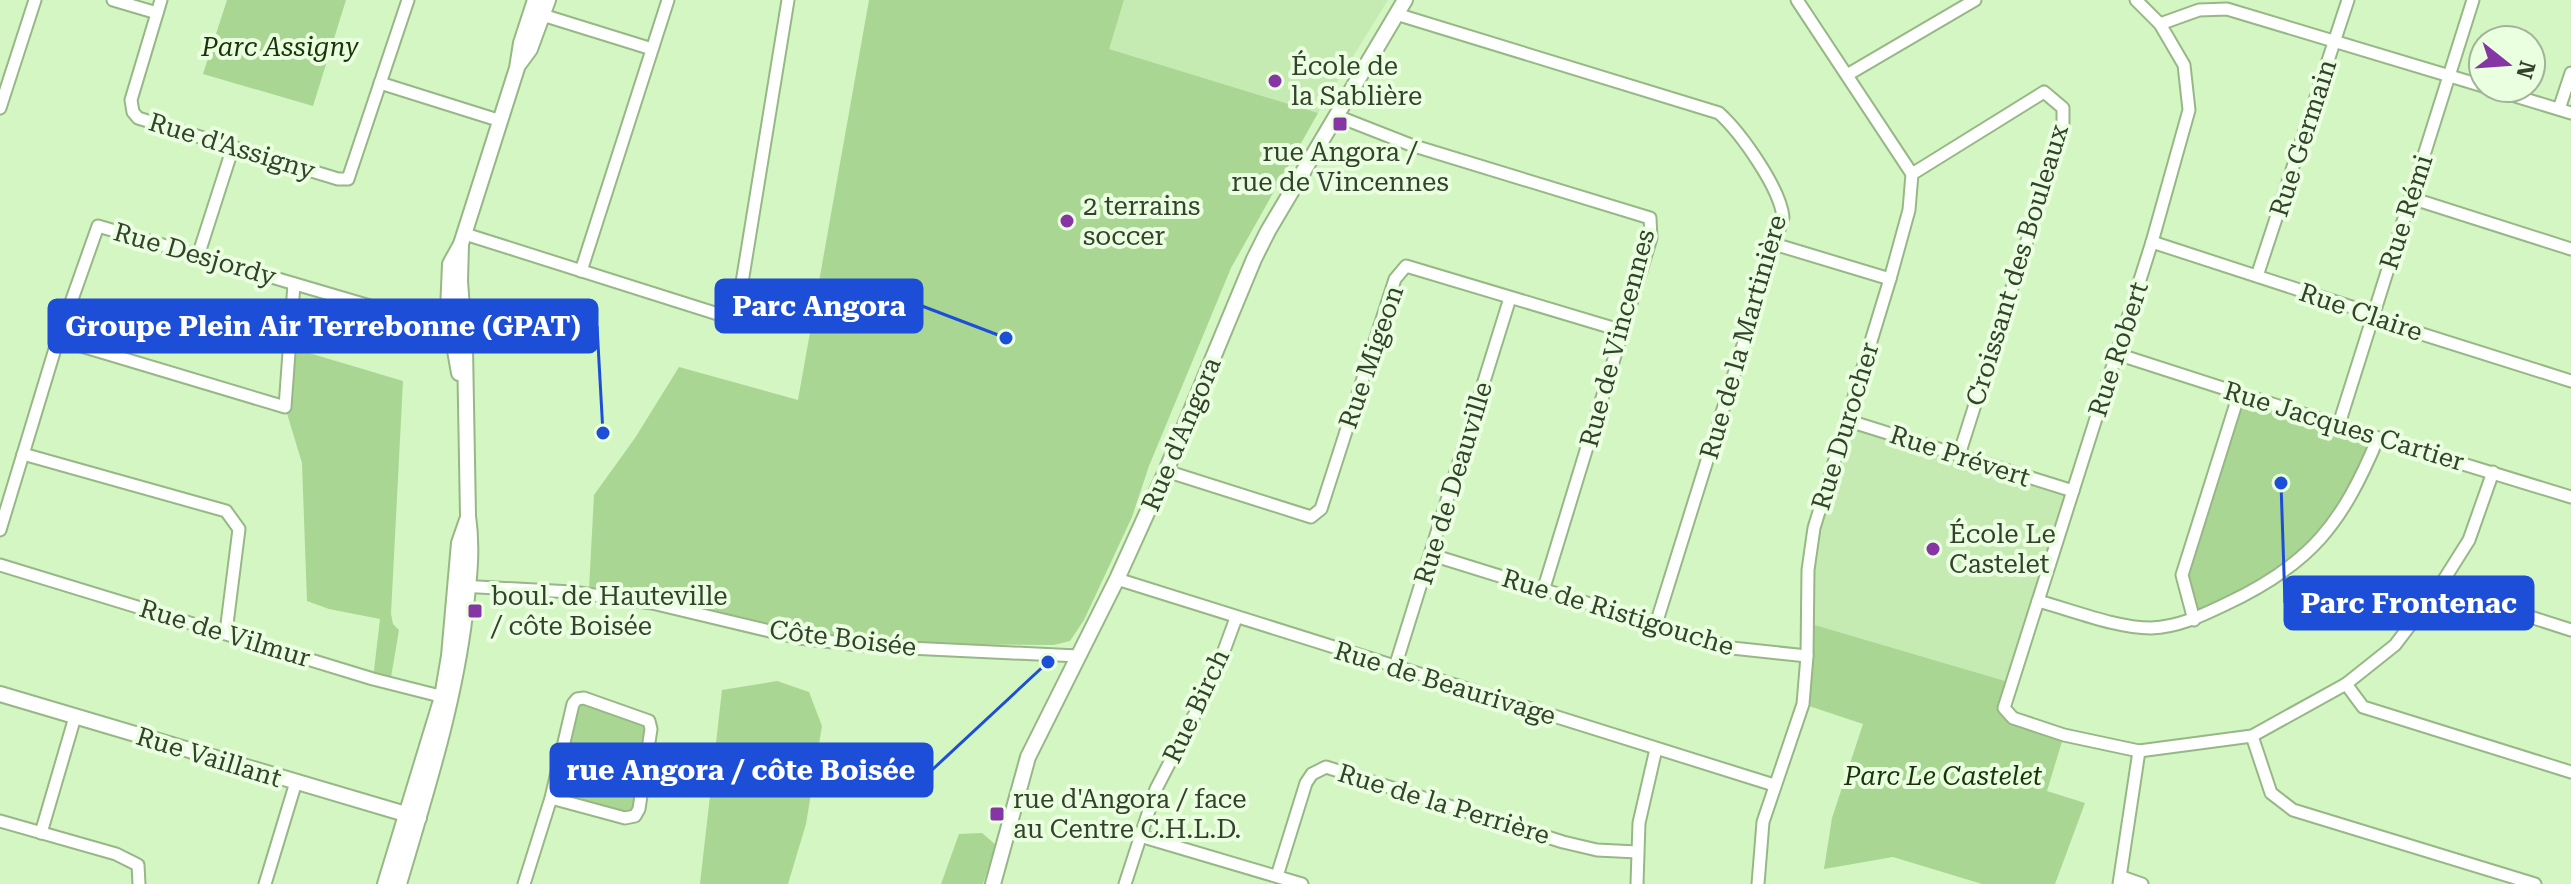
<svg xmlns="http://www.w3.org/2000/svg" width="2571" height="884" viewBox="0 0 2571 884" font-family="'Roboto Serif',serif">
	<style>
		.built { fill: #c5ebb2 }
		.green { fill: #a9d692 }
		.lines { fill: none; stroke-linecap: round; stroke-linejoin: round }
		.minor-casing { stroke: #97b787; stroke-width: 15 }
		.tertiary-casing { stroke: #97b787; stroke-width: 18 }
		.minor { stroke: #fff; stroke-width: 11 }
		.tertiary { stroke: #fff; stroke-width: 14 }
		.poi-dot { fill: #8635a5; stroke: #eaffe0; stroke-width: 3 }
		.labels { text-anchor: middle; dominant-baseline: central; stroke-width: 8; stroke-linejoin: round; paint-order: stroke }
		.park-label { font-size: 26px; font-style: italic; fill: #1a3409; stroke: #eaffe0 }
		.poi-label { font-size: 26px; fill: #34422d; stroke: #eaffe0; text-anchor: start }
		.street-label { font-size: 26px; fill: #34422d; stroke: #eaffe0 }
		.leader { fill: none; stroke: #1d4ed8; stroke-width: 3 }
		.callout-dot { fill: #1d4ed8; stroke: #eaffe0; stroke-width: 3 }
		.callout { fill: #1d4ed8; stroke: #1d4ed8; stroke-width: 3 }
		.callout-label { font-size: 28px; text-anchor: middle; font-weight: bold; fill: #fff }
	</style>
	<rect width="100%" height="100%" fill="#d4f6c3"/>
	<!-- built -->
	<g class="built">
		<path d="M1124,0H1388L1318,113L1108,49Z"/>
		<path d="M1846,420L2073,491L2012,683L1808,623V570Z"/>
	</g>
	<!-- green -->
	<g class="green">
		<path d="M227,0H346L313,106L203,74Z"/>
		<path d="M869,0H1124L1109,49L1318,113L1231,268L1149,466L1132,517L1084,620L1070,641L1054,645L891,644L803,635L664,600L589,589L594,495L635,438L679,367L798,400Z"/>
		<path d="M289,347L403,381L391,614L393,624L399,630L390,683L373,679L380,619L329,609L307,601L302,463L285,407Z"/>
		<path d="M2239,394L2378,438C2351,485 2326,533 2283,568C2258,587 2224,601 2196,616L2182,575Z"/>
		<path d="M1808,623L2012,683L2004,708L2064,735L2047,791L2085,803L2055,884H1982L1893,857L1824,869L1832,818L1863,724L1803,704Z"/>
		<path d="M777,681L809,692L822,726L806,824L788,884H700L722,690Z"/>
		<path d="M577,699L649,721L635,816L551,798Z"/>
		<path d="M982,833L996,845L983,884H941L959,834Z"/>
	</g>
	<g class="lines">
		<defs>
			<g id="minor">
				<path d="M113,0L157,13"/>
				<path d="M161,0L131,100L133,112L138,118L338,179H348L408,0"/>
				<path d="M2136,0L2160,24L2184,65L2189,110L2152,242L2004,708L2013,718L2064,735L2139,751L2252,736L2346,684L2395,645L2440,586L2469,540L2493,472"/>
				<path d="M536,13L652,49"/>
				<path d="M1396,14L1719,113C1741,133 1780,188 1783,217L1656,624"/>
				<path d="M2160,24L2199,10L2227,9L2483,86"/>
				<path d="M1847,75L1975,0"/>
				<path d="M380,83L501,121"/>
				<path d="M2489,88L2571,113"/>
				<path d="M0,108L35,0"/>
				<path d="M2559,109L2571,73"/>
				<path d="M1337,116L1411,145L1650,218L1651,238L1543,591"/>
				<path d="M1912,174L2044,92L2063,108V127L1959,455"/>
				<path d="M2411,198L2571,249"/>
				<path d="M465,234L721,315L730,313L739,301L788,0"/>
				<path d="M2152,242L2373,314L2387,323L2571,381"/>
				<path d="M1774,244L1890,279"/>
				<path d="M198,256L233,147"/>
				<path d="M581,271L668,0"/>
				<path d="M2257,276L2348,0"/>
				<path d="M58,339L285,407L294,284"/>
				<path d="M2117,354L2378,438L2571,497"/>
				<path d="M1846,420L2073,491"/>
				<path d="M2339,424L2473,0"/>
				<path d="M23,454L226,511L239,529L226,632"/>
				<path d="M1166,471L1311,517L1321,509L1395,279L1406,266L1623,331"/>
				<path d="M0,530L58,339L98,226L404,316L453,310"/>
				<path d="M1432,555L1732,648L1807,656"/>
				<path d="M0,565L373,679L448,698"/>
				<path d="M1117,579L1774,785"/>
				<path d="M460,586L572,592L652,603L799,638L867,646L1078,656"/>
				<path d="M2440,586L2456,593L2571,630"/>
				<path d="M2038,601C2072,610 2116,628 2151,628C2178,627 2201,616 2226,604C2311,564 2342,524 2378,438"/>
				<path d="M2194,620L2182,575L2239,394"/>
				<path d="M1395,667L1510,298"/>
				<path d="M2346,684L2363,707L2571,772"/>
				<path d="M2252,736L2271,793L2293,810L2535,884"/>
				<path d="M0,821L116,854L138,865L139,884"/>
				<path d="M41,833L75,717"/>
				<path d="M1140,836L1302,884"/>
				<path d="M1277,876L1306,783L1312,774L1326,767L1563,842L1597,850L1637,852"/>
				<path d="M2122,877L2142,884"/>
				<path d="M265,884L296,782"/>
				<path d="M524,884L551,798L573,704L577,699L584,698L649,721L651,729L639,809L635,816L625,818L551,798"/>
				<path d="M1125,884L1156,789L1215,675L1236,618"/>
				<path d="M1637,884L1639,823L1656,749"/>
				<path d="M1758,884L1763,822L1803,704L1807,656L1808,570L1814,528L1890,279L1909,210L1912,174L1797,0"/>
				<path d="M2119,884L2139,751"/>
			</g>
			<g id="tertiary">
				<path d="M519,64L530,49L548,0"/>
				<path d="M459,373L448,311L450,264L461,244L517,68L521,43L535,0"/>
				<path d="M0,694L419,818"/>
				<path d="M385,884L442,697L449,656L459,543L467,520"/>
				<path d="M399,884C425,795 454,707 465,614C469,581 473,549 468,516L465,348L460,281L461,244"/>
				<path d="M993,884L1028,757L1117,579L1166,471L1254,259L1268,231L1405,0"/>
			</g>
		</defs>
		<!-- minor casing -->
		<use href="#minor" class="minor-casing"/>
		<!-- tertiary casing -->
		<use href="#tertiary" class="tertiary-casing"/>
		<!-- minor -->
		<use href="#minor" class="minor"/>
		<!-- tertiary -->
		<use href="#tertiary" class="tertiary"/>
	</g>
	<!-- markers -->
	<g class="poi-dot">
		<circle cx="1275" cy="81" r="8"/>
		<rect x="1332" y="116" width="16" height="16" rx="4"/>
		<circle cx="1067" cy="221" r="8"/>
		<circle cx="1933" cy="549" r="8"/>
		<rect x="467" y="603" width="16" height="16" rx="4"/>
		<rect x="989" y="806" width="16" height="16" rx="4"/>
	</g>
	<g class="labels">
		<!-- park labels -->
		<g class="park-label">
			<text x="280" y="47">Parc Assigny</text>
			<text x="1943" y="776">Parc Le Castelet</text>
		</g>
		<!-- poi labels -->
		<g class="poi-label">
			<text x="1291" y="66">École de<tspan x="1291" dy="30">la Sablière</tspan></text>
			<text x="1340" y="152" text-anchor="middle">rue Angora /<tspan x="1340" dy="30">rue de Vincennes</tspan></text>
			<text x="1083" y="206">2 terrains<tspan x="1083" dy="30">soccer</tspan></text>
			<text x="1949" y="534">École Le<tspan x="1949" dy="30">Castelet</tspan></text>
			<text x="491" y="596">boul. de Hauteville<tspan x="491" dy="30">/ côte Boisée</tspan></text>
			<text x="1013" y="799">rue d'Angora / face<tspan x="1013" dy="30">au Centre C.H.L.D.</tspan></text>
		</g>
		<!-- street labels -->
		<g class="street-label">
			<text transform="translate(2303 138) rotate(-72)">Rue Germain</text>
			<text transform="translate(232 146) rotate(17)">Rue d'Assigny</text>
			<text transform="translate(2406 212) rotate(-72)">Rue Rémi</text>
			<text transform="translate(195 254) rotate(16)">Rue Desjordy</text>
			<text transform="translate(2017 265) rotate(-73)">Croissant des Bouleaux</text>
			<text transform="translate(2361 312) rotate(19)">Rue Claire</text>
			<text transform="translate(1743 337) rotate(-74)">Rue de la Martinière</text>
			<text transform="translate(1617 338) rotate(-75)">Rue de Vincennes</text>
			<text transform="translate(2118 349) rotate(-72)">Rue Robert</text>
			<text transform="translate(1371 357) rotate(-71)">Rue Migeon</text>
			<text transform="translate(1845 426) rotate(-73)">Rue Durocher</text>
			<text transform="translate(2344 426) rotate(17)">Rue Jacques Cartier</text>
			<text transform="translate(1181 434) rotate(-67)">Rue d'Angora</text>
			<text transform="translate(1960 456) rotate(18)">Rue Prévert</text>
			<text transform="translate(1453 483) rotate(-73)">Rue de Deauville</text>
			<text transform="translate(1618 612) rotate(17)">Rue de Ristigouche</text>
			<text transform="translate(225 633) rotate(17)">Rue de Vilmur</text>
			<text transform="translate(843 638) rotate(7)">Côte Boisée</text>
			<text transform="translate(1445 683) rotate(17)">Rue de Beaurivage</text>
			<text transform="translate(1196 706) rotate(-65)">Rue Birch</text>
			<text transform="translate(209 757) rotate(17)">Rue Vaillant</text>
			<text transform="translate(1444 804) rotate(17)">Rue de la Perrière</text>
		</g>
	</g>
	<!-- callouts -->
	<path class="leader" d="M1006 338L922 306M603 433L597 326M2281 483L2285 603M1048 662L932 770"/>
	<g class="callout-dot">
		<circle cx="1006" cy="338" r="8"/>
		<circle cx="603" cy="433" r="8"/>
		<circle cx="2281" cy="483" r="8"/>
		<circle cx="1048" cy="662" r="8"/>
	</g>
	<g class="callout">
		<rect x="716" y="280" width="206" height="52" rx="8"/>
		<rect x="49" y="300" width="548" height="52" rx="8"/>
		<rect x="2285" y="577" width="248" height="52" rx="8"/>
		<rect x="551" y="744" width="381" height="52" rx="8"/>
	</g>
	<g class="callout-label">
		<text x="819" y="316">Parc Angora</text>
		<text x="323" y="336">Groupe Plein Air Terrebonne (GPAT)</text>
		<text x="2409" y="613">Parc Frontenac</text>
		<text x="741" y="780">rue Angora / côte Boisée</text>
	</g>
	<!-- north arrow -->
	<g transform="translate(2507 64) rotate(107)"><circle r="38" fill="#eaffe0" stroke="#a1b398" stroke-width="2"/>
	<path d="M0-6L14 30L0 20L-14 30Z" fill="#8635a5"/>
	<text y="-12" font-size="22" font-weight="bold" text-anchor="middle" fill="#34422d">N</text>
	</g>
</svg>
